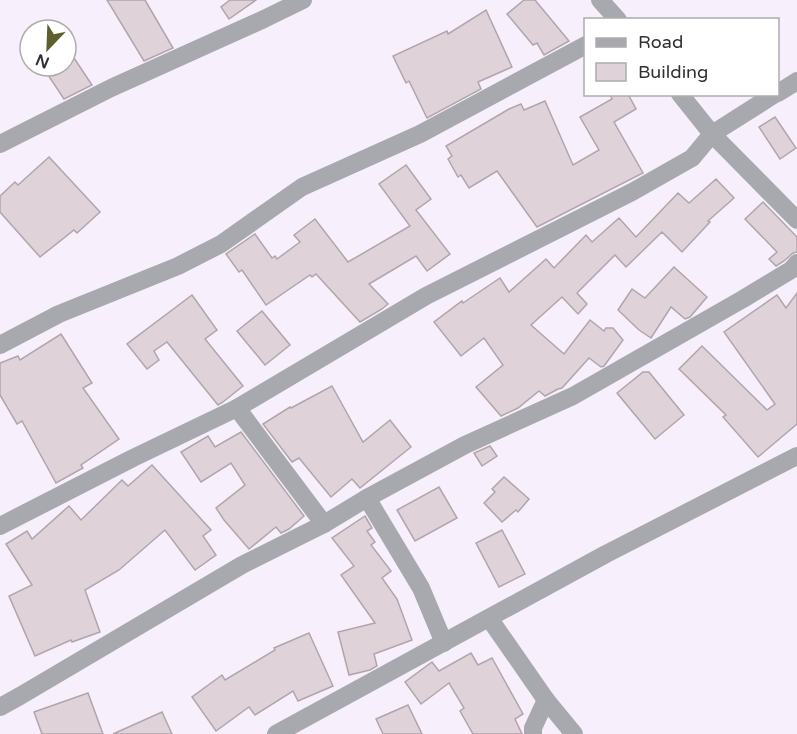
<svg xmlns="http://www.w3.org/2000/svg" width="797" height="734" viewBox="0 0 797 734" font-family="'Varela Round',sans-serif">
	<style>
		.building { fill: #dfd2d9; stroke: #b1a5ab; stroke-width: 1.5 }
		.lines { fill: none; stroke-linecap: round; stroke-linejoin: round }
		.minor { stroke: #a8a9ae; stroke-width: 18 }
	</style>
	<rect width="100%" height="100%" fill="#f7f0fc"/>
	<!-- building -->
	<g class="building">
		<path d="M107,0H145L173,48L144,61Z"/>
		<path d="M230,0H256L229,19L221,7Z"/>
		<path d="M524,0H535L569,41L544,55L537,43L533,45L507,14Z"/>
		<path d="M486,10L512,67L478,82L481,89L427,118L409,81L406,83L393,56L447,31L448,34Z"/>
		<path d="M66,46L92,85L64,99L42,66H66Z"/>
		<path d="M610,94H628L636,109L614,122L643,173L537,227L497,171L469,188L461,175L458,177L448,159L452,156L446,146L509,109L521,104L524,110L545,101L573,165L599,150L580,117L612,99Z"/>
		<path d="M775,117L796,148L780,159L759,127Z"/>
		<path d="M49,157L100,212L77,233L74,230L40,257L0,212V196L15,182L18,185Z"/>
		<path d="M406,165L431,199L416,210L450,254L427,271L416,256L369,284L388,304L382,309L360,322L316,274L312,277L310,275L266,305L242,270L239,272L226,254L255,234L272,258L275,256L277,259L300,242L294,235L315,219L348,262L410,226L379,184Z"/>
		<path d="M716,179L734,198L708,221L710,222L682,252L662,232L626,267L615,255L577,293L587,304L578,314L562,297L531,325L564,354L590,320L604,331L606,328H613L623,340L604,366L601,367L589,358L562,388L558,389L545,396L539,391L518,408L501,416L476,387L503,365L484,338L461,356L434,322L462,301L463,303L500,278L509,292L546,259L554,268L586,235L592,242L619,218L636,237L678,193L689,203Z"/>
		<path d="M763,202L797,237V252L793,253L784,261L776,266L769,259L777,252L745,219Z"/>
		<path d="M674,267L707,297L690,317L685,319L671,307L651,338L639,330L618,310L632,289L645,298Z"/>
		<path d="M797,293V424L758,457L723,417L726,415L679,369L702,346L767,410L775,404L724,332L777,295L786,308Z"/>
		<path d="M192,295L217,330L205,339L243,386L223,402L218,405L167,342L154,351L159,360L147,369L127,344Z"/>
		<path d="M262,311L290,345L265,365L237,331Z"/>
		<path d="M61,334L92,383L83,388L119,439L81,465L83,468L56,483L22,421L17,424L0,395V363L18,356L20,360Z"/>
		<path d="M643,372H649L684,415L655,439L617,393Z"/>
		<path d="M332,386L363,442L390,420L411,447L360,488L352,479L331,497L299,458L292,462L263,424L290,407L291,408Z"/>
		<path d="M241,432L304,516L289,529L281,533L276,527L249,549L224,520L216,508L245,485L231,463L201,482L181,452L208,436L215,447Z"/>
		<path d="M490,446L497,456L482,466L474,453Z"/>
		<path d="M152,465L211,530L203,536L216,555L195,570L165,530L119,570L85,590L100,632L72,642L71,640L35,656L9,596L32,585L6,544L27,531L32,539L69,506L81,520L122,480L128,486Z"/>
		<path d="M504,477L529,499L518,512L516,510L502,522L484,503L495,492L492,489Z"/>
		<path d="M439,487L457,518L415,541L397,510Z"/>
		<path d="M365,516L372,528L367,531L375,542L371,545L391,571L382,578L397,599L412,640L374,654L377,666L370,670L349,675L338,632L375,623L341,575L354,566L332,538Z"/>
		<path d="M502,530L525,574L499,587L476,543Z"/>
		<path d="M309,633L333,686L298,701L293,691L255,715L249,707L216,731L192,697L222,675L225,680L275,650L274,648Z"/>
		<path d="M471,653L478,665L492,658L523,714L515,719L522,734H473L460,711L464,708L449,683L421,704L405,682L432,662L439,671Z"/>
		<path d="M88,693L103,734H42L34,712Z"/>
		<path d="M408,705L422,734H383L376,719Z"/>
		<path d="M162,712L172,734H113Z"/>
	</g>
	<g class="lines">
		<!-- minor -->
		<g class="minor">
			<path d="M600,0L618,20"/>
			<path d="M778,93L797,81"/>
			<path d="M680,94L712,134L797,220"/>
			<path d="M0,144L111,88L264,19L303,0"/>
			<path d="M0,345L59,314L178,266L221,244L302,187L420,134L586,45"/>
			<path d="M237,408L324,524"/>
			<path d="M367,498L421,588L444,643"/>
			<path d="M0,526L133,458L237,408L426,296L632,192L692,158L712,134L775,94"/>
			<path d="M489,618L546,700L574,734"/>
			<path d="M0,707L20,696L242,565L324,524L367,498L465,445L573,396L743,299L791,270L797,263"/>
			<path d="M276,734L606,554L797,456"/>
			<path d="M533,734V728L546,700"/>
		</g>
	</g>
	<!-- legend -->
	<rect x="584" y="18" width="195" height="78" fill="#ffffff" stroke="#adacad" stroke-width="1.5"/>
	<rect x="596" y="38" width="30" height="9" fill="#a8a9ae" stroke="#adacad" stroke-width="1.5"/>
	<text x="638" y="48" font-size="18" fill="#322f33">Road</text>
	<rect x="596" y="63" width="30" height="18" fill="#dfd2d9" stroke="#adacad" stroke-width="1.5"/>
	<text x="638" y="78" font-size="18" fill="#322f33">Building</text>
	<!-- north arrow -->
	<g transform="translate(48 48) rotate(203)"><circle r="28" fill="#ffffff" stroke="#adacad" stroke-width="1.5"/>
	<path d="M0-4.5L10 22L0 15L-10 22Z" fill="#5d5f2c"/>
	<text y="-9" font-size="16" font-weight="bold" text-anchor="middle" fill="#322f33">N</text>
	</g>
</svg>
